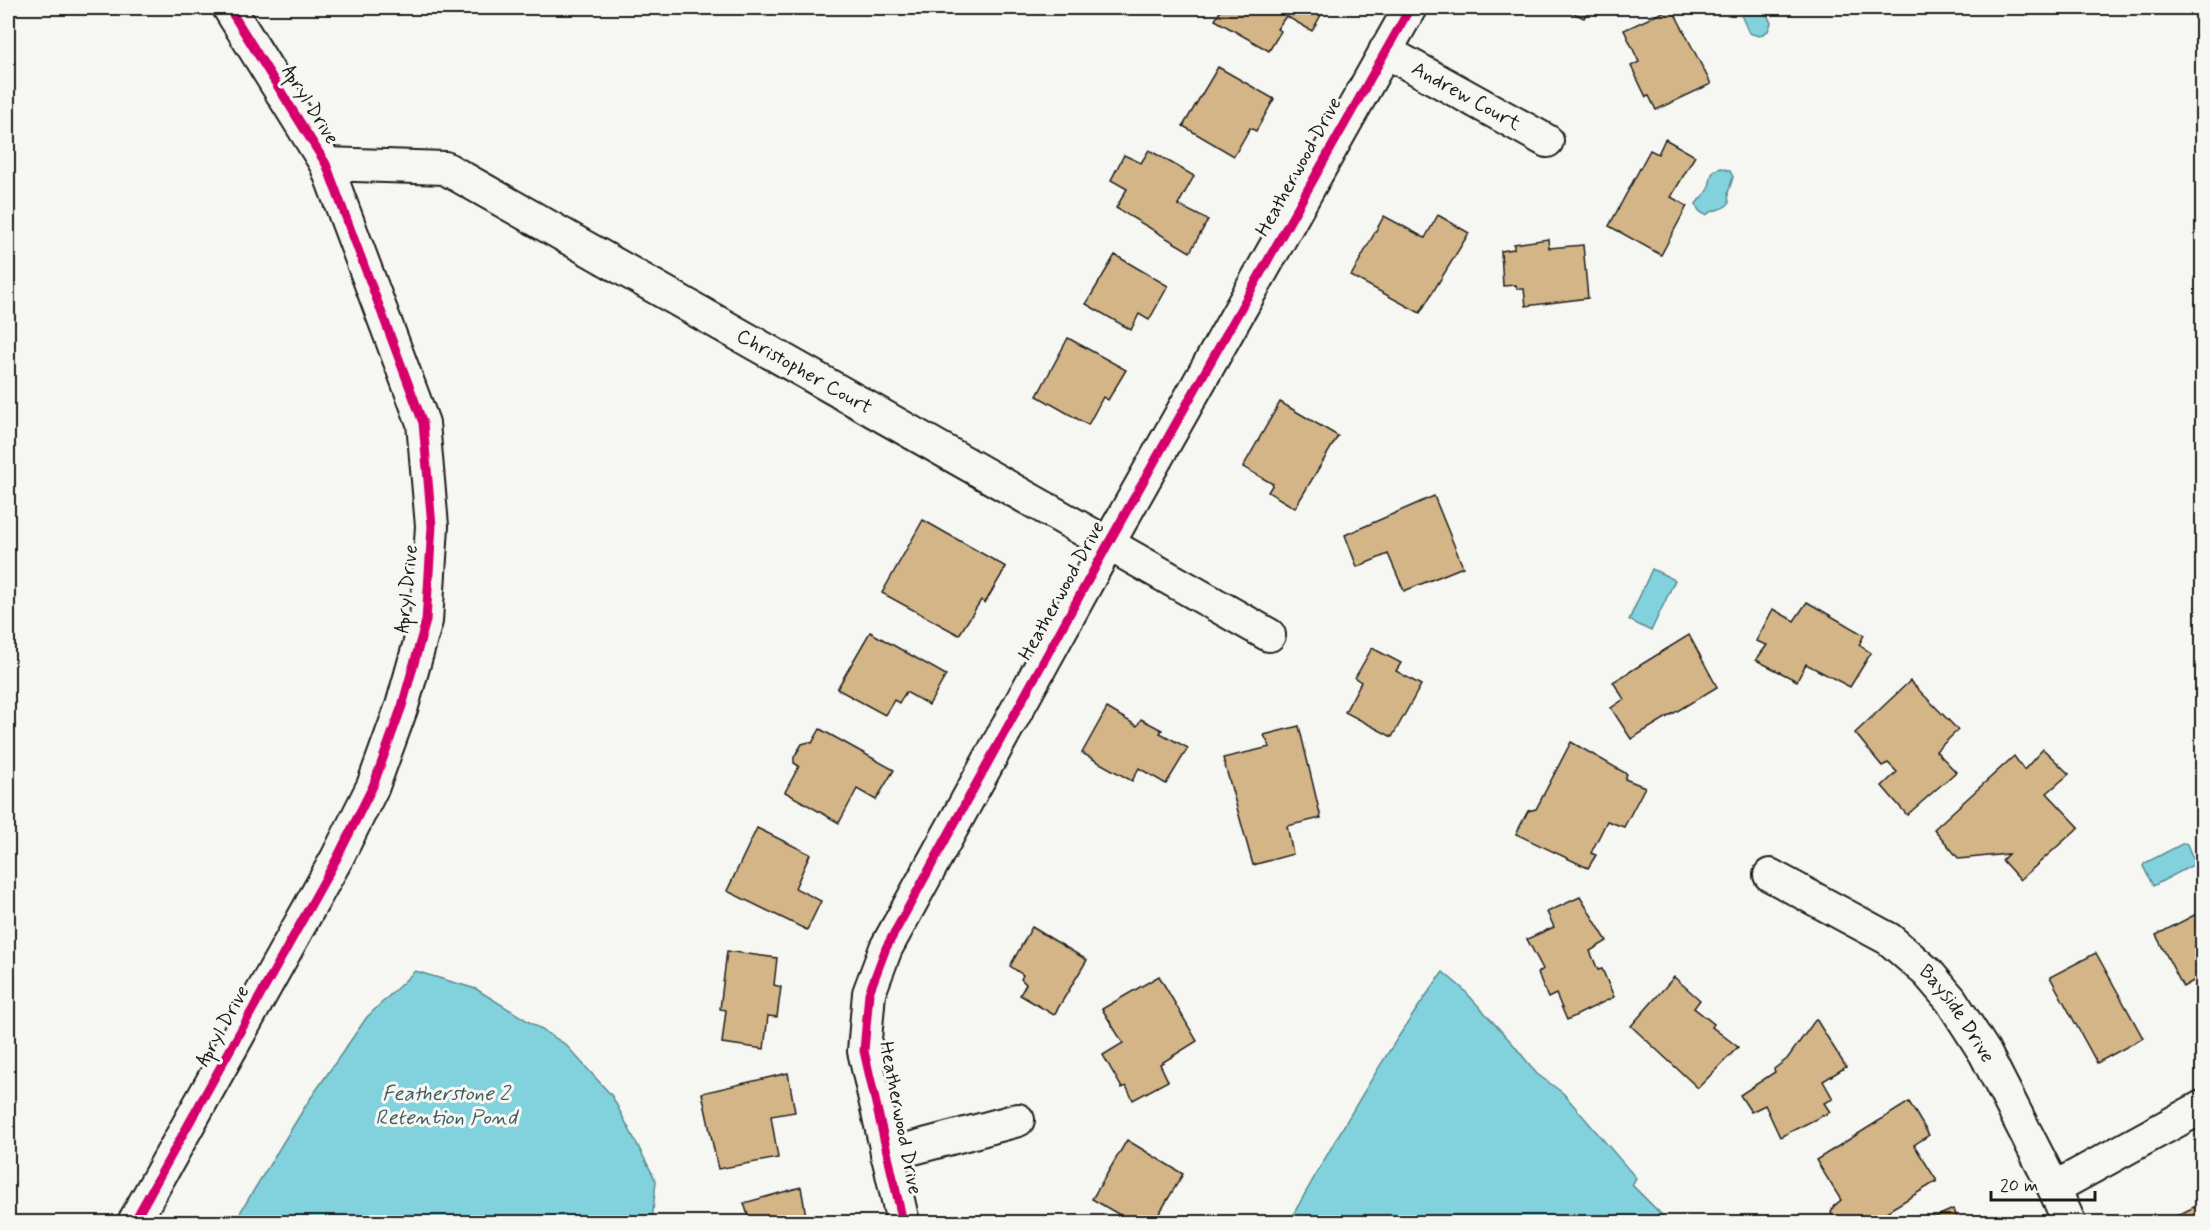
<svg xmlns="http://www.w3.org/2000/svg" width="2210" height="1230" viewBox="0 0 2210 1230" font-family="Mynerve,sans-serif">
	<style>
		.water { fill: #82d2de; stroke: #598990; stroke-width: 1.5 }
		.building { fill: #d3b587; stroke: #1c1c1c; stroke-width: 1.5 }
		.lines { fill: none; stroke-linecap: round; stroke-linejoin: round }
		.minor-casing { stroke: #1c1c1c; stroke-width: 36 }
		.minor { stroke: #f6f6f2; stroke-width: 32 }
		.cycleway-casing { stroke: #f6f6f2; stroke-width: 13 }
		.cycleway { stroke: #d6006c; stroke-width: 9 }
		.labels { text-anchor: middle; dominant-baseline: central; stroke-width: 6; stroke-linejoin: round; paint-order: stroke }
		.street-label { font-size: 20px; fill: #1c1c1c; stroke: #f6f6f2 }
		.water-label { font-size: 21px; font-style: italic; fill: #405c60; stroke: #f6f6f2 }
	</style>
	<rect width="100%" height="100%" fill="#f6f6f2"/>
	<filter id="ink" filterUnits="userSpaceOnUse"><feTurbulence type="fractalNoise" baseFrequency=".0167" numOctaves="2"/><feDisplacementMap in="SourceGraphic" scale="12" xChannelSelector="R" yChannelSelector="G"/><feConvolveMatrix kernelMatrix="1 2 1 2 8 2 1 2 1" color-interpolation-filters="sRGB"/></filter>
	<g filter="url(#ink)">
		<!-- water -->
		<g class="water">
			<path d="M1738,8H1764L1771,23L1768,31L1759,36L1749,33Z"/>
			<path d="M1722,168L1730,171L1733,177L1728,193L1729,203C1725,210 1715,208 1706,215C1700,213 1698,210 1696,204C1699,199 1703,196 1707,191C1713,181 1707,170 1722,168Z"/>
			<path d="M1652,569L1675,580L1651,631L1629,620Z"/>
			<path d="M2184,843L2187,844L2195,864L2153,886L2143,866L2145,863Z"/>
			<path d="M415,971L476,989L565,1044L612,1096L656,1181L652,1222H238L241,1211L308,1102L367,1017Z"/>
			<path d="M1443,972L1462,988L1513,1044L1537,1074L1563,1093L1636,1178L1632,1185L1669,1222H1289C1337,1137 1385,1051 1443,972Z"/>
		</g>
		<!-- building -->
		<g class="building">
			<path d="M1222,8H1325L1312,31L1286,16L1277,29L1281,31L1269,51L1215,20Z"/>
			<path d="M1563,8H1590L1584,18Z"/>
			<path d="M1672,8L1711,84L1656,110L1649,96L1646,97L1631,66L1639,62L1624,30Z"/>
			<path d="M1218,67L1274,99L1256,131L1250,128L1234,156L1183,126Z"/>
			<path d="M1665,139L1695,156L1671,197L1687,206L1661,255L1609,226L1650,150L1658,154Z"/>
			<path d="M1149,150L1194,176L1178,205L1208,220L1190,252L1116,208L1127,189L1111,180L1124,155L1141,163Z"/>
			<path d="M1438,215L1469,233L1420,313L1351,276L1384,216L1425,238Z"/>
			<path d="M1548,239L1549,248L1583,245L1588,298L1526,306L1524,289H1517L1516,285L1503,286L1501,251L1514,249V244Z"/>
			<path d="M1115,255L1168,286L1149,320L1139,314L1131,330L1086,304Z"/>
			<path d="M1068,338L1126,370L1108,400L1103,397L1088,425L1037,396Z"/>
			<path d="M1280,402L1338,436L1295,508L1268,492L1273,484L1243,467Z"/>
			<path d="M1434,496L1463,567L1404,591L1388,554L1357,567L1345,535Z"/>
			<path d="M923,520L1006,567L985,603L981,600L959,635L882,593Z"/>
			<path d="M1807,602L1864,635L1859,645L1871,653L1850,687L1806,664L1797,681L1756,660L1767,645L1756,641L1773,609L1794,621Z"/>
			<path d="M870,632L946,675L929,705L906,692L899,703L894,700L885,715L837,689Z"/>
			<path d="M1689,635L1717,687L1631,739L1611,708L1624,699L1613,682Z"/>
			<path d="M1372,648L1401,663L1396,671L1421,685L1392,737L1345,712L1361,682L1355,678Z"/>
			<path d="M1910,681L1958,730L1936,751L1956,772L1907,815L1882,786L1897,772L1888,763L1882,766L1855,733Z"/>
			<path d="M1107,708L1137,726L1141,719L1162,730L1160,733L1188,748L1166,784L1139,768L1132,781L1082,753Z"/>
			<path d="M1299,726L1321,818L1287,826L1293,854L1253,865L1223,758L1270,747L1264,735Z"/>
			<path d="M820,729L894,770L876,800L857,789L839,823L785,792L799,766L794,763V757L802,744L809,742L812,743Z"/>
			<path d="M1571,742L1627,774L1625,779L1645,787L1624,827L1607,821L1591,853L1596,855L1588,868L1516,834L1528,811L1536,809Z"/>
			<path d="M2043,749L2069,774L2047,793L2079,827L2020,880L2002,860L2008,854L1959,859L1934,829L2014,756L2024,770Z"/>
			<path d="M757,828L810,854L795,888L821,901L807,930L727,891Z"/>
			<path d="M1580,897L1607,941L1590,951L1598,970L1602,969L1614,997L1567,1020L1556,994L1548,998L1538,973L1543,969L1527,939L1554,927L1547,912Z"/>
			<path d="M2202,911V976L2183,987L2156,935Z"/>
			<path d="M1032,927L1087,960L1054,1015L1020,995L1026,984L1021,979L1023,975L1010,966Z"/>
			<path d="M727,951L777,958L774,985L781,987L777,1017L768,1016L764,1049L722,1043L726,1010L720,1009Z"/>
			<path d="M2096,953L2143,1038L2097,1063L2050,977Z"/>
			<path d="M1159,976L1197,1041L1160,1064L1168,1081L1133,1100L1126,1086L1122,1088L1103,1055L1123,1043L1102,1009Z"/>
			<path d="M1674,977L1700,1000L1694,1008L1714,1024L1712,1027L1738,1047L1698,1088L1631,1026Z"/>
			<path d="M1816,1019L1846,1067L1823,1081L1833,1099L1824,1103L1830,1112L1780,1137L1765,1105L1751,1112L1740,1095L1775,1072L1774,1069L1787,1059Z"/>
			<path d="M788,1073L795,1112L771,1116L778,1158L718,1169L702,1093Z"/>
			<path d="M1909,1102L1929,1135L1914,1145L1937,1181L1870,1222H1837L1831,1213L1833,1207L1841,1200L1816,1160Z"/>
			<path d="M1127,1140L1183,1174L1154,1222H1132L1092,1199Z"/>
			<path d="M801,1187L807,1222H750L744,1203Z"/>
			<path d="M2202,1203V1222H2177L2174,1217Z"/>
			<path d="M1953,1209L1960,1222H1924Z"/>
		</g>
		<g class="lines">
			<defs>
				<g id="minor">
					<path id="s1" d="M1385,51L1547,141"/>
					<path id="s2" d="M326,164L445,168L1269,635"/>
					<path id="s3" d="M1770,875L1889,939L1928,973L1951,1000L1985,1053L2054,1188L2069,1222"/>
					<path d="M887,1155L1018,1120"/>
					<path d="M2054,1188L2202,1107"/>
					<path d="M134,1222L337,858L373,786L402,706L426,621L432,526L423,423L326,164L229,8"/>
					<path d="M903,1222L864,1051L869,993L886,948L1108,544L1410,8"/>
				</g>
			</defs>
			<!-- minor casing -->
			<use href="#minor" class="minor-casing"/>
			<!-- minor -->
			<use href="#minor" class="minor"/>
			<defs>
				<g id="cycleway">
					<path d="M134,1222L337,858L373,786L402,706L426,621L432,526L423,423L326,164L229,8"/>
					<path d="M903,1222L864,1051L869,993L886,948L1108,544L1410,8"/>
				</g>
			</defs>
			<!-- cycleway casing -->
			<use href="#cycleway" class="cycleway-casing"/>
			<!-- cycleway -->
			<use href="#cycleway" class="cycleway"/>
		</g>
	</g>
	<g class="labels">
		<!-- street labels -->
		<g class="street-label">
			<text stroke="none"><textPath href="#s1" startOffset="93">Andrew Court</textPath></text>
			<text transform="translate(310 105) rotate(58)">Apryl Drive</text>
			<text transform="translate(1299 167) rotate(-61)">Heatherwood Drive</text>
			<text stroke="none"><textPath href="#s2" startOffset="532">Christopher Court</textPath></text>
			<text transform="translate(407 589) rotate(-84)">Apryl Drive</text>
			<text transform="translate(1062 591) rotate(-61)">Heatherwood Drive</text>
			<text stroke="none"><textPath href="#s3" startOffset="237">Bayside Drive</textPath></text>
			<text transform="translate(223 1026) rotate(-61)">Apryl Drive</text>
			<text transform="translate(900 1118) rotate(79)">Heatherwood Drive</text>
		</g>
		<!-- water labels -->
		<g class="water-label">
			<text x="446" y="1094">Featherstone 2<tspan x="446" dy="24">Retention Pond</tspan></text>
		</g>
	</g>
	<!-- margin -->
	<rect width="2210" height="1230" fill="none" stroke="#f6f6f2" stroke-width="30"/>
	<rect x="15" y="15" width="2180" height="1200" fill="none" stroke="#1c1c1c" stroke-width="2" filter="url(#ink)"/>
	<!-- scale -->
	<path d="M1991 1191v9h104v-9" fill="none" stroke="#1c1c1c" stroke-width="3"/>
	<text x="2000" y="1191" font-size="18" fill="#1c1c1c" stroke="#f6f6f2" stroke-width="4.5" paint-order="stroke">20 m</text>
</svg>
